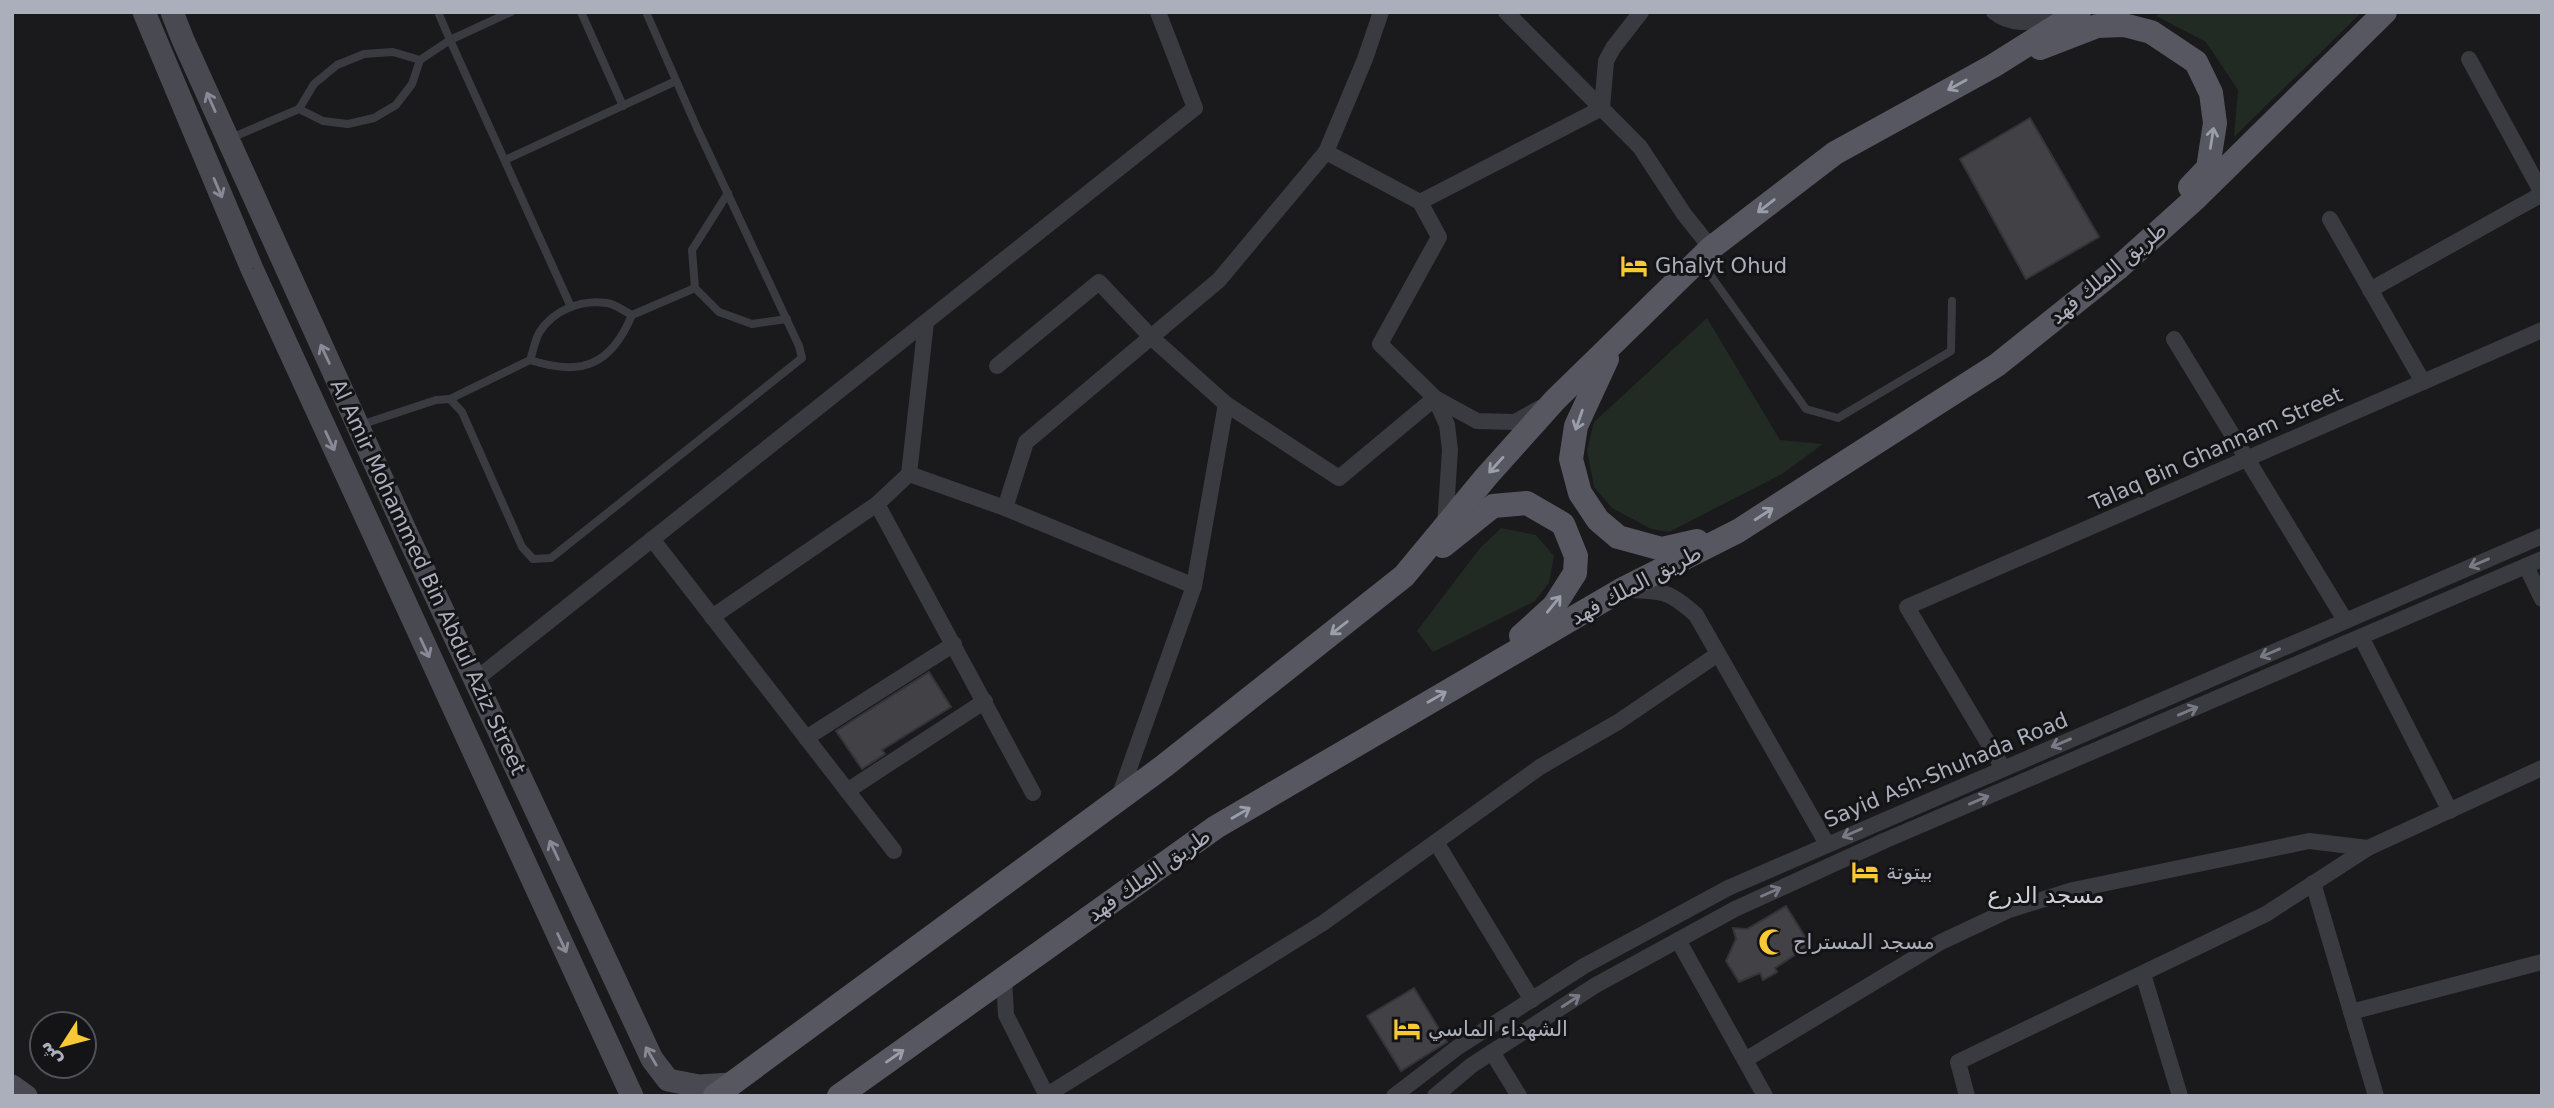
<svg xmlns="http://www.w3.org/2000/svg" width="2554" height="1108" viewBox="0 0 2554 1108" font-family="'DejaVu Sans','Noto Sans Arabic',sans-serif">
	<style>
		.green { fill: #212a23 }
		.building { fill: #414146; stroke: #343338; stroke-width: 2 }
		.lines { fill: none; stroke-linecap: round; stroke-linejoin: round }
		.service { stroke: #3a3b41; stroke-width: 8 }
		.minor { stroke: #3a3b41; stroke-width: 16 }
		.secondary { stroke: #484951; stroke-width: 23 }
		.primary { stroke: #565760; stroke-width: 24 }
		.oneway { stroke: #9a9daa }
		.oneway2 { stroke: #888b97 }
		.oneway3 { stroke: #787b85 }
		.labels { text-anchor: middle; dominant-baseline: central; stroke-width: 6; stroke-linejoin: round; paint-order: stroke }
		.poi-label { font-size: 21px; fill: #abafbc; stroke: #141417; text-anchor: start }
		.street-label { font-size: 21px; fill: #abafbc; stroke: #141417 }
		.neighbourhood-label { font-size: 23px; fill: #cdcfd7; stroke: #141417 }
	</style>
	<rect width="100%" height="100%" fill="#1a191c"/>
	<!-- green -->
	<g class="green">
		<path d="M2163,12H2362L2234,137L2238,90L2206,42L2156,16Z"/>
		<path d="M1707,318L1780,440L1823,444L1782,474L1669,532L1651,529L1612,508L1594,487L1587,450L1594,422Z"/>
		<path d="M1501,528L1536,535L1554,556L1549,583L1535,601L1433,652L1417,631L1480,548Z"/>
	</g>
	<!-- building -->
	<g class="building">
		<path d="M2030,118L2099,237L2026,279L1960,159Z"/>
		<path d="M929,672L951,707L882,750L885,754L862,769L836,731Z"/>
		<path d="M1786,906L1810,945L1775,968L1777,972L1763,980L1760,973L1739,982L1726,961L1736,939L1733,928L1747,929Z"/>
		<path d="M1414,988L1447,1042L1401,1071L1367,1016Z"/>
	</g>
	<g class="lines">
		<!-- service -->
		<g class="service">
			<path d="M511,12L450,40L571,307"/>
			<path d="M581,12L623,106"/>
			<path d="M299,109L323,121L348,124L374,118L396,105L412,84L420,60L450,40L438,12"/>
			<path d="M231,138L299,109L314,84L337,65L364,54L393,52L420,60"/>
			<path d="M505,160L676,81"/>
			<path d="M728,193L692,250L695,288L719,312L752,324L787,319"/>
			<path d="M1701,262L1806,409L1838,418L1951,351L1952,301"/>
			<path d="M530,360C533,352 535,340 539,333C553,310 581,299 607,303C615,304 624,311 632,315"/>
			<path d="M450,399L530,360C582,377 611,365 632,315L695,288"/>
			<path d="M360,425L436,400L450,399L462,412L522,547L533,559L551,558L802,358L799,346L697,128L646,12"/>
		</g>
		<!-- minor -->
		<g class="minor">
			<path d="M1506,12L1640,147L1684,214L1711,248"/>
			<path d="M1994,12C2013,28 2038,21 2061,18"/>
			<path d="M2469,59L2542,193"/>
			<path d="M1326,152L1420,202L1602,108L1606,61L1613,48L1641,12"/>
			<path d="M1420,202L1439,237L1380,344L1435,398L1477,421L1515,422L1540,408"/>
			<path d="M2330,219L2423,382"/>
			<path d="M2370,290L2542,194"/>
			<path d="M2174,339L2345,620"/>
			<path d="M997,366L1099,282L1152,338L1226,404L1339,478L1435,398"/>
			<path d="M1435,398L1447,425L1450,450L1445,526"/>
			<path d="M909,474L926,322"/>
			<path d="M877,504L1033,793"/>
			<path d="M1005,508L1026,442L1219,280L1326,152L1365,59L1381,12"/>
			<path d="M652,539L894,851"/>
			<path d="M2526,566L2542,599"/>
			<path d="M1628,590C1664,591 1669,591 1696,615L1827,844"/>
			<path d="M712,617L877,504L909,474L1005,508L1194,586"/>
			<path d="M2361,637L2450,811"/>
			<path d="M475,680L1195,108L1158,12"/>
			<path d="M806,738L954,644"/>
			<path d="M2003,768L1907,607L2542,330"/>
			<path d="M847,791L985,701"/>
			<path d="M1119,797L1194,586L1226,404"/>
			<path d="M1436,842L1532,1000"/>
			<path d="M2313,883L2376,1096"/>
			<path d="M1678,940L1765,1096"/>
			<path d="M2143,974L2180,1096"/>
			<path d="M1004,978L1006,1015L1047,1096"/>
			<path d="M2351,1012L2542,962"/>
			<path d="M1492,1052L1519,1096"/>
			<path d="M1745,1060L1941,942L2009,910L2073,890L2309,841L2368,848"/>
			<path d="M1047,1095L1323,923L1540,767L1618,722L1718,654"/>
			<path d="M1394,1096L1458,1047L1584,966L1728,888L2542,536"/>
			<path d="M1435,1096L1472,1065L1596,985L1735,909L1886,840L2542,559"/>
			<path d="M1967,1096L1958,1062L2266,914L2368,848L2542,768"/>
		</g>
		<!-- secondary -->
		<g class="secondary">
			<path d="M144,12L252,269L632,1096"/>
			<path d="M172,12L183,40L406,532L652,1059L668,1080L699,1086L731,1084"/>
			<path d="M12,1086L26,1096"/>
		</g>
		<!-- primary -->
		<g class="primary">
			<path d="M2040,48L2097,26L2124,25L2151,32L2196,62L2211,93L2215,123L2208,168L2190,187"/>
			<path d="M1607,359L1576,426L1571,459L1580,493L1598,520L1618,537L1662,549L1697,541"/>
			<path d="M1443,546L1493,506L1527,503L1563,524L1576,556L1575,573L1554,606L1521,636"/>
			<path d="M715,1096L1164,766L1404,576L1486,477L1555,400L1711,248L1835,153L1993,66L2079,12"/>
			<path d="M839,1096L1216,827L1621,590L1738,531L1997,365L2117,269L2196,198L2385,12"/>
		</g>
	</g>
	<!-- one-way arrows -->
	<defs><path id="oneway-shaft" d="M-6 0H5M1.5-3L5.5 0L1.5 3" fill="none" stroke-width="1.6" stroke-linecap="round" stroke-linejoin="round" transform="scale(1.75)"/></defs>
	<g class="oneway">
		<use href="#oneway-shaft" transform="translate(1957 85) rotate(151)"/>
		<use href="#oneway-shaft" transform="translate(2212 138) rotate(-81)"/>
		<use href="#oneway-shaft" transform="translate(1766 206) rotate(142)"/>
		<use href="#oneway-shaft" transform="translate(1579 420) rotate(109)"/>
		<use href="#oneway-shaft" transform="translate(1496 465) rotate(132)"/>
		<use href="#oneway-shaft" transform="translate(1764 514) rotate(-33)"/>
		<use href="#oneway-shaft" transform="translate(1554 604) rotate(-51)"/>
		<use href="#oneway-shaft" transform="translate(1339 628) rotate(142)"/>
		<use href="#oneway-shaft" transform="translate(1437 697) rotate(-30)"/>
		<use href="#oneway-shaft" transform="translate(1241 813) rotate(-30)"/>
		<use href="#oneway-shaft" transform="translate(895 1056) rotate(-35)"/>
	</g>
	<g class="oneway2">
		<use href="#oneway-shaft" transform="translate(211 102) rotate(-114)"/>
		<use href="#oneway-shaft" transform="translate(218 188) rotate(67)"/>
		<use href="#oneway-shaft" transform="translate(325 354) rotate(-115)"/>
		<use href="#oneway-shaft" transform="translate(330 441) rotate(65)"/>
		<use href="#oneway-shaft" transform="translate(425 648) rotate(65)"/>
		<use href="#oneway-shaft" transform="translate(554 850) rotate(-115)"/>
		<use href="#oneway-shaft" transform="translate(562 943) rotate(65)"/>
		<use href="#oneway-shaft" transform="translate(651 1056) rotate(-120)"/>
	</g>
	<g class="oneway3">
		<use href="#oneway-shaft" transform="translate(2479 563) rotate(157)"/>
		<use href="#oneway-shaft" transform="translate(2270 653) rotate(157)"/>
		<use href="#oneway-shaft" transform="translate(2188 711) rotate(-23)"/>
		<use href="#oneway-shaft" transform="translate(2061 743) rotate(157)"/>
		<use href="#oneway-shaft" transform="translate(1979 800) rotate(-23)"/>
		<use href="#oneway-shaft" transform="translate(1852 833) rotate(156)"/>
		<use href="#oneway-shaft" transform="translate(1771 892) rotate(-24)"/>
		<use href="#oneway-shaft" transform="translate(1571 1001) rotate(-33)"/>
	</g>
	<!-- icons -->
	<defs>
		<symbol id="hotel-bare" viewBox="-9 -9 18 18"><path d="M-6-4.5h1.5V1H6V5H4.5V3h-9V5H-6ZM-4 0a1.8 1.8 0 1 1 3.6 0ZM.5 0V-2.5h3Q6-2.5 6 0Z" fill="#f8c835" stroke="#141417" stroke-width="2.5" paint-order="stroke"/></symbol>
		<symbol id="mosque-bare" viewBox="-9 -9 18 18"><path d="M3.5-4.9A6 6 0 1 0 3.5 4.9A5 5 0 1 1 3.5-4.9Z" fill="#f8c835" stroke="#141417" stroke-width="2.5" paint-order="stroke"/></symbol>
	</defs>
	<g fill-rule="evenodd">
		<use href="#hotel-bare" x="1615" y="247" width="38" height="38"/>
		<use href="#hotel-bare" x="1846" y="853" width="38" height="38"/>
		<use href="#mosque-bare" x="1753" y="923" width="38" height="38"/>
		<use href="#hotel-bare" x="1388" y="1010" width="38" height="38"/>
	</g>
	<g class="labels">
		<!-- poi labels -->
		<g class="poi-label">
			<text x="1655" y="266">Ghalyt Ohud</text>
			<text x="1886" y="872">بيتوتة</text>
			<text x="1793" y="942">مسجد المستراح</text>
			<text x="1428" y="1029">الشهداء الماسي</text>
		</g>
		<!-- street labels -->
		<g class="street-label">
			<text transform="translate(2108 273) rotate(-40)">طريق الملك فهد</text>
			<text transform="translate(2216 449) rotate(-24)">Talaq Bin Ghannam Street</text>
			<text transform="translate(428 577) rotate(65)">Al Amir Mohammed Bin Abdul Aziz Street</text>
			<text transform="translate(1636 585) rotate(-28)">طريق الملك فهد</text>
			<text transform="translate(1946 770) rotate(-23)">Sayid Ash-Shuhada Road</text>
			<text transform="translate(1149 875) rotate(-35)">طريق الملك فهد</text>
		</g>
		<!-- neighbourhood labels -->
		<g class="neighbourhood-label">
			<text x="2046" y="895">مسجد الدرع</text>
		</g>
	</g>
	<!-- border -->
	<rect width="2554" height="1108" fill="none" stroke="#abafbc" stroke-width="28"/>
	<!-- north arrow -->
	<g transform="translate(63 1045) rotate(234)"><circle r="33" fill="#141417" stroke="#505259" stroke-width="2"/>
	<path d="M0-5L12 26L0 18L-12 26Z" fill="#f8c835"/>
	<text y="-10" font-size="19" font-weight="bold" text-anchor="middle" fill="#abafbc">ش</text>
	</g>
</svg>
